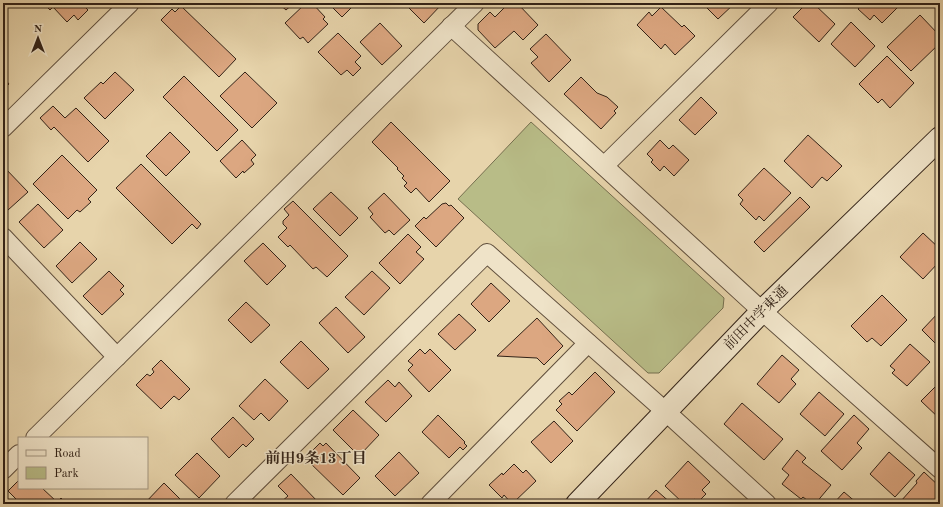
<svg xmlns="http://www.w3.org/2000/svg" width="943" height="507" viewBox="0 0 943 507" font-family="'Old Standard TT','Noto Serif JP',serif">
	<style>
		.green { fill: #b8bc87; stroke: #756f4f }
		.building { fill: #dca781; stroke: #322217 }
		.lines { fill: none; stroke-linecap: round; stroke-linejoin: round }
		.street-casing { stroke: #5f4e3c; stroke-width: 20 }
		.secondary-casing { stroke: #322217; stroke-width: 24 }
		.street { stroke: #efe3c8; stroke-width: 18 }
		.secondary { stroke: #efe3c8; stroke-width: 22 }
		.labels { text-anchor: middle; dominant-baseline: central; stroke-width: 3; stroke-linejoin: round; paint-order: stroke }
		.street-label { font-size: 14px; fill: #322217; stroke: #efe3c8 }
		.neighbourhood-label { font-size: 15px; font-weight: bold; fill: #322217; stroke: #efe3c8 }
	</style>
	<rect width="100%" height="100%" fill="#e7d4ab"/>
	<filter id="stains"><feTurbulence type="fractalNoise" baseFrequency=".005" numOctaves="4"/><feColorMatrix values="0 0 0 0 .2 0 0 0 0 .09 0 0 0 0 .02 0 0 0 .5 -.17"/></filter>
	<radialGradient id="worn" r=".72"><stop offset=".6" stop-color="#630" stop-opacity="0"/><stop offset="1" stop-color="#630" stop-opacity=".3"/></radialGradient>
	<!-- green -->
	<path class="green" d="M531,122L724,298L723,308L659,373H648L458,199Z"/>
	<!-- building -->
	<g class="building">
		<path d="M3,3H13L3,13Z"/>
		<path d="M43,3H81L88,10L78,20L74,15L67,22L53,7L50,10Z"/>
		<path d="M278,3H294L286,10Z"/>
		<path d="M306,3L310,4L312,3L325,17L323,19L328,24L308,43L303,37L300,39L285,23Z"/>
		<path d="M328,3H356L342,17Z"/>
		<path d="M404,3H441L442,4L424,23Z"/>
		<path d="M514,3H517L538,25L523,40L514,31L495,48L478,30V24L490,12L495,17L507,5L510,7Z"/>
		<path d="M702,3H735L718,19Z"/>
		<path d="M807,3H813L835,24L819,42L793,17Z"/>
		<path d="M864,3H902L882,23L874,15L870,20L858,9Z"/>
		<path d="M181,6L236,59L219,77L161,20L172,9L175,12Z"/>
		<path d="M661,7L682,27L684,25L695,36L675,55L665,44L661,49L637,25L649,12L652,16Z"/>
		<path d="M920,15L940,36V43L911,71L887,47Z"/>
		<path d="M851,22L875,46L855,67L831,44Z"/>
		<path d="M380,23L402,46L382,65L360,42Z"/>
		<path d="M338,33L361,56L355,62L361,68L353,76L347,70L341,75L318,52Z"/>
		<path d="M546,34L571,60L549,82L531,63L538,57L530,49Z"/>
		<path d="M887,56L914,83L890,108L882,99L878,103L859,84Z"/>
		<path d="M115,72L134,90L105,119L84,98L101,82L103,84Z"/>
		<path d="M245,72L277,103L252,128L220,96Z"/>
		<path d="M184,76L238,130L217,151L163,97Z"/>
		<path d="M3,77L9,84L3,90Z"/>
		<path d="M581,77L597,93L607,97L618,107L614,111L616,113L601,129L564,94Z"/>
		<path d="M701,97L717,113L695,135L679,120Z"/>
		<path d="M53,106L65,118L76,108L109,141L88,162L54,127L51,130L40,118Z"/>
		<path d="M391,122L450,181L429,202L416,188L411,193L404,186L407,183L402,178L404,176L397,169L398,168L372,142Z"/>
		<path d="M170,132L190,152L166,176L146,156Z"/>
		<path d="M808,135L842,166L827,181L822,177L812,188L784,161Z"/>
		<path d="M242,140L256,155L251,160L254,164L244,173L243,171L236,178L220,161Z"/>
		<path d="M660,140L669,149L673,145L689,160L674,176L664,166L660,171L651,162L653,160L647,154Z"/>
		<path d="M62,155L97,190L88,199L91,202L80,212L77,210L68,219L33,184Z"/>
		<path d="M141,164L201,224L197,229L192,224L172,244L116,188Z"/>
		<path d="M3,166L28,192L8,210L3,205Z"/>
		<path d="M764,168L791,193L764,221L759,216L756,220L740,204L743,200L738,195Z"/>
		<path d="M331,192L358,218L340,236L313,209Z"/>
		<path d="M384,193L410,220L394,235L389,230L385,233L370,217L373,214L368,208Z"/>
		<path d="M800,197L810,207L764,252L754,242Z"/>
		<path d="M293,201L348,256L327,277L316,267L313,269L290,245L288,247L278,237L287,228L283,224V221L289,215L284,209Z"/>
		<path d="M446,203L449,206L451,205L464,218L436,247L415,226L424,217L426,219L442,204Z"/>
		<path d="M38,204L63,230L44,248L19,222Z"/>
		<path d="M923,233L940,249V261L923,279L900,257Z"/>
		<path d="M408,234L421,247L416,252L424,259L400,284L379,263Z"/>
		<path d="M80,242L97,259L72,283L56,266Z"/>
		<path d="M263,243L286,266L267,285L244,261Z"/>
		<path d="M109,271L124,286L120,290L124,294L102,315L83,296Z"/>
		<path d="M372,271L390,288L364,315L345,297Z"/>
		<path d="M491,283L510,301L489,322L471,304Z"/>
		<path d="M882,295L907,320L881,346L872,338L867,342L851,326Z"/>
		<path d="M246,302L270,325L251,343L228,320Z"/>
		<path d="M336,307L365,337L348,353L319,323Z"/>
		<path d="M940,311V348L922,330Z"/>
		<path d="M459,314L476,330L455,350L438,334Z"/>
		<path d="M537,318L563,346L544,365L537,358L497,356Z"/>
		<path d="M301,341L329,369L308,389L280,362Z"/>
		<path d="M910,344L930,362L907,386L892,373L895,370L890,366Z"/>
		<path d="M420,349L425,354L430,349L451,370L429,392L408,370L413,365L408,361Z"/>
		<path d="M782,355L799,370L791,379L796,384L779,403L757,384Z"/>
		<path d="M161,360L190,389L179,400L174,396L161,409L136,385L147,374L150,376L154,372L152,369Z"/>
		<path d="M595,372L615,392L577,431L556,410L562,404L559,401L569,392L572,395Z"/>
		<path d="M265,379L288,401L269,421L261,413L254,420L239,406Z"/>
		<path d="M388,380L395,387L399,382L412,396L386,422L365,402Z"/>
		<path d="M939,383L940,384V419L921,401Z"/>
		<path d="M819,392L844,414L825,436L800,414Z"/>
		<path d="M742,403L783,439L764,460L724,424Z"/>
		<path d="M353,410L379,435L359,456L333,430Z"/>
		<path d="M438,415L465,442L464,443L467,446L463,450L460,447L449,458L422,432Z"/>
		<path d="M854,415L869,429L857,443L862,448L842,470L821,451Z"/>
		<path d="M233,417L254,439L246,447L243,444L229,458L211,439Z"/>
		<path d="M554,421L573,441L551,463L531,442Z"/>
		<path d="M320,443L323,446L326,443L360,478L343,495L305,458Z"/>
		<path d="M797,450L806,458L802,462L831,485L815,504H812L803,497L801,499L782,484L789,475L782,469Z"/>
		<path d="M399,452L419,473L395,496L375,476Z"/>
		<path d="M889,452L915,475L895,497L870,474Z"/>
		<path d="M197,453L220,476L199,498L175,475Z"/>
		<path d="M688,461L710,482L702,490L706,494L698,502L694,499L689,504H684L665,486Z"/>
		<path d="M514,464L523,473L526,470L536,481L512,504L504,495L502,498L489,485L502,473L503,475Z"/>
		<path d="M924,472L940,487V504H905L901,501L917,483L916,481Z"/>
		<path d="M291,474L320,504H283L281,502L288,496L278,486Z"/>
		<path d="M19,480V488H42L57,502L61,498L67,504H21L8,491Z"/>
		<path d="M164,483L185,504H144Z"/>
		<path d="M656,490L672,504H643Z"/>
		<path d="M844,492L858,504H833Z"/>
	</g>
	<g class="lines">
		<defs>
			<g id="street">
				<path d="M451,26L762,311L940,469"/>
				<path d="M3,128L130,3"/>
				<path d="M604,166L769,3"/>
				<path d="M3,237L117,357"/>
				<path d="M35,438L475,3"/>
				<path d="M3,470L19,454"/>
				<path d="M234,504L487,253L665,411L767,504"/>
				<path d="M430,504L588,343"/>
			</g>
			<path id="secondary" d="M577,504L762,311L940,138"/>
		</defs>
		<!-- street casing -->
		<use href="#street" class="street-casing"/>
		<!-- secondary casing -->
		<use href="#secondary" class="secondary-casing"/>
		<!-- street -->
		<use href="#street" class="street"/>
		<!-- secondary -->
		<use href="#secondary" class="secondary"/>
	</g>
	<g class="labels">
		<!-- street labels -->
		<g class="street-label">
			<text transform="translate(756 318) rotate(-45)">前田中学東通</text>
		</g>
		<!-- neighbourhood labels -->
		<g class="neighbourhood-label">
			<text x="316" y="459">前田9条13丁目</text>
		</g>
	</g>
	<!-- margin -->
	<rect width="943" height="507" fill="none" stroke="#e7d4ab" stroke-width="16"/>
	<rect x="4" y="4" width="935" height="499" fill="none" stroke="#322217" stroke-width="2"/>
	<rect x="8" y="8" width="927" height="491" fill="none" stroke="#322217"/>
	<!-- legend -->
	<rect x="18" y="437" width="130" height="52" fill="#efe3c8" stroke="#a39681"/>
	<rect x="26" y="450" width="20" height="6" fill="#efe3c8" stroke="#a39681"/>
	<text x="54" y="457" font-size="12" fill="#322217">Road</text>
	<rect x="26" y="467" width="20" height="12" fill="#b8bc87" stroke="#a39681"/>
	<text x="54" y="477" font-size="12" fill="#322217">Park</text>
	<!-- north arrow -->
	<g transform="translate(38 38)" stroke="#efe3c8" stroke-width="3" paint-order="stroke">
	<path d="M0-3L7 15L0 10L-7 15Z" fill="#322217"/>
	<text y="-6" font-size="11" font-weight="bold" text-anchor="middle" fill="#322217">N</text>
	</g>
	<rect width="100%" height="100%" filter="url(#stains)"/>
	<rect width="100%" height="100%" fill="url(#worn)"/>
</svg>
